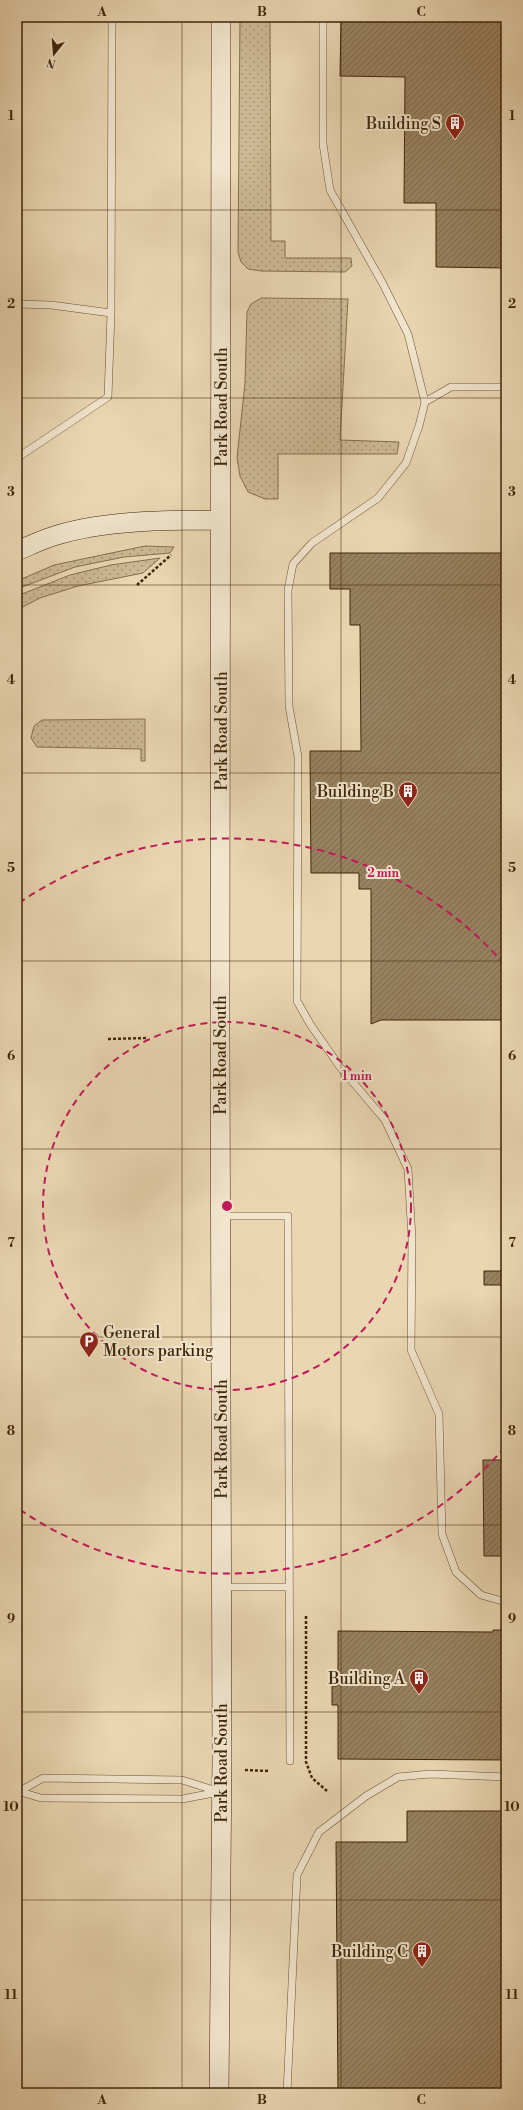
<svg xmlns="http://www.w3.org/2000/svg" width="523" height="2110" font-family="'Libre Bodoni',serif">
	<defs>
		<pattern id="grass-dots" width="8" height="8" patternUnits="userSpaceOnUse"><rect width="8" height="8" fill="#cdb995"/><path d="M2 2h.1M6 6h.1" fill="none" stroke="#a89678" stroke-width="1.8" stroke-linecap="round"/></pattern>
		<pattern id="building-hatch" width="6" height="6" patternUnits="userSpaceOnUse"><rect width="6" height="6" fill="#988261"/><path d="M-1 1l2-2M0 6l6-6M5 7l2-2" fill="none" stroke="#7d6a4e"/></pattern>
	</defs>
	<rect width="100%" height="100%" fill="#ead7b2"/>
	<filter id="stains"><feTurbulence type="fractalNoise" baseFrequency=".005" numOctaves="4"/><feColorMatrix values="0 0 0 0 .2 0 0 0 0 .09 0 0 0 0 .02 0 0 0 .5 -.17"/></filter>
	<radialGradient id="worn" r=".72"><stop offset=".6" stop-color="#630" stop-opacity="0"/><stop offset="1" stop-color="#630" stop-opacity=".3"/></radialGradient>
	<!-- grass -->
	<path fill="url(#grass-dots)" stroke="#866f4f" d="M240 17H270L271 241H285V258H351L352 266 345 272 261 271 248 269 241 262 238 252Z
		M261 298 348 299 340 440 399 442 397 454H278V499H265L248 492 240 476 237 458 245 383 247 312 251 304Z
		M145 546 174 547 170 553 124 557 75 567 17 589V581L54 565Z
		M160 558 143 573 78 586 40 598 17 610V596L70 575 111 565Z
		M145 719V761H141V749L37 747 31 738 34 726 42 720Z"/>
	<!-- building -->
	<path fill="url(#building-hatch)" stroke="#3f2509" d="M341 17H506V268L436 267V203H404L405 77 340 76Z
		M330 553H506V1020H381L371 1024V889H359V873H311L310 751H361L360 625H350V589H330Z
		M484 1271H506V1285H484Z
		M483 1460H506V1556H484Z
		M493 1630H506V1760L338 1759V1705H332V1686H338V1631L493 1632Z
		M407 1811H506V2093H338L336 1842H407Z"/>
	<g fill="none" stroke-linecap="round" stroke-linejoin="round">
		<!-- service casing -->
		<g stroke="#6a5233" stroke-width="8">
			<path id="service" d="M323 17V144L330 190 383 284 408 334 425 402
				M17 304 51 305 111 313
				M506 387H451L425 402 419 426 406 463 378 498 312 543 293 564 288 590 289 706 298 757 297 1001 310 1024 340 1067 385 1120 408 1169 412 1238 411 1350 439 1414 442 1534 456 1572 481 1595 506 1602
				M17 458 108 397 111 313 112 17
				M222 1216H288L290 1761
				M221 1587H289
				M17 1791 41 1798 182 1799 219 1792
				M20 1791 43 1778 182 1780 220 1792
				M287 2093 297 1875 319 1832 366 1796 398 1777 430 1774 506 1777"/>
		</g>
		<!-- secondary casing -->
		<g stroke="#3f2509" stroke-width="20">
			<path id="secondary" d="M17 551C29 546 41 540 54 536 104 520 169 520 221 520
				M219 2093 222 1759 220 1034 221 17"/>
		</g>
		<!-- path -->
		<path stroke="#3f2509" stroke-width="2.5" stroke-dasharray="3 2" stroke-linecap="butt" d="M137 585 171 555
			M108 1039 148 1038
			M306 1616V1762L312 1778 327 1791
			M245 1770 269 1771"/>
		<!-- service -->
		<use href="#service" stroke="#f1e5cd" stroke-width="7"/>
		<!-- secondary -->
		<use href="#secondary" stroke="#f1e5cd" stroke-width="19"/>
	</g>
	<!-- grid -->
	<path fill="none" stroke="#3f2509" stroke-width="1" stroke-opacity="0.55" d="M182 17V2093M341 17V2093M17 210H506M17 398H506M17 585H506M17 773H506M17 961H506M17 1149H506M17 1337H506M17 1525H506M17 1712H506M17 1900H506"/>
	<!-- distance rings -->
	<g fill="none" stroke="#c2185b" stroke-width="2" stroke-dasharray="7 5">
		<circle cx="227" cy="1206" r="184"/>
		<path d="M505 1447A368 368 0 0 1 19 1509M19 903A368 368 0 0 1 505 965"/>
	</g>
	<!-- icons -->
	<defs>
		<g id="building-pin" transform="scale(1)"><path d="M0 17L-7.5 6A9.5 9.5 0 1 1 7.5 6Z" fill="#8f2418" stroke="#f1e5cd"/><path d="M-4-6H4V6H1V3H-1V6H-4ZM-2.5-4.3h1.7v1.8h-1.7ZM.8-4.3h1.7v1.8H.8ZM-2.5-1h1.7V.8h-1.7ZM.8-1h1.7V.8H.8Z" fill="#fff"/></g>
		<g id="parking-pin" transform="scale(1)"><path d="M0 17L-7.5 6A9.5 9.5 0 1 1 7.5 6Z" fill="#8f2418" stroke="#f1e5cd"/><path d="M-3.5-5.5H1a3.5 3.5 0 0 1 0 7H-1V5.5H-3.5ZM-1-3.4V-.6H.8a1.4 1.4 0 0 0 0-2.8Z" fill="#fff"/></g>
	</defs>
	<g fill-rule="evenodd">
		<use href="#building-pin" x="455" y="123"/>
		<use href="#building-pin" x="408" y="791"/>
		<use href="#parking-pin" x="89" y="1341"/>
		<use href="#building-pin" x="419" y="1678"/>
		<use href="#building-pin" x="422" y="1951"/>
	</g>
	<g text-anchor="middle" stroke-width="4" stroke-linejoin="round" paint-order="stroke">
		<!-- poi labels -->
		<g font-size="16" fill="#3f2509" stroke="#f1e5cd" text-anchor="end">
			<text x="441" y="129">Building S</text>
			<text x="394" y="797">Building B</text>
			<text x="103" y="1338" text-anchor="start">General<tspan x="103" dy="18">Motors parking</tspan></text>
			<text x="405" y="1684">Building A</text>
			<text x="408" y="1957">Building C</text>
		</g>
		<!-- street labels -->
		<g font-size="16" fill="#3f2509" stroke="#f1e5cd">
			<text transform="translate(221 407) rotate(-90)" y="6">Park Road South</text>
			<text transform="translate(221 731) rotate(-90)" y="6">Park Road South</text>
			<text transform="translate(220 1055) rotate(-90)" y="6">Park Road South</text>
			<text transform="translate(221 1439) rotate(-90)" y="6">Park Road South</text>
			<text transform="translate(221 1763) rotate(-90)" y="6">Park Road South</text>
		</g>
	</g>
	<circle cx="227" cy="1206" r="6" fill="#c2185b" stroke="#f1e5cd" stroke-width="2"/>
	<g font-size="12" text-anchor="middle" font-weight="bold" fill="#c2185b" stroke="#f1e5cd" stroke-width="4" stroke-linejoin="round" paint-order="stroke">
		<text x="383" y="877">2 min</text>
		<text x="357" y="1080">1 min</text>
	</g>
	<!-- margin -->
	<rect width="523" height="2110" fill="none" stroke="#ead7b2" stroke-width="44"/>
	<!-- north arrow -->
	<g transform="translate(54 54) rotate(197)" stroke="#f1e5cd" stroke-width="3" paint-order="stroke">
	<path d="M0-3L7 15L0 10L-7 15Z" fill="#3f2509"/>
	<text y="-6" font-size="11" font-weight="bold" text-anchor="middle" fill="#3f2509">N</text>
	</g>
	<rect x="22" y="22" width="479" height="2066" fill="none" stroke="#3f2509" stroke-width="1.5"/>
	<g font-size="13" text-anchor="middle" font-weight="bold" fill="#3f2509">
		<text x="102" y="16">A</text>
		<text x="262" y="16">B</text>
		<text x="421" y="16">C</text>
		<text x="11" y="120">1</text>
		<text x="512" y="120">1</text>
		<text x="11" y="308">2</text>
		<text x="512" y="308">2</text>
		<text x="11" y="496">3</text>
		<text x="512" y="496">3</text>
		<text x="11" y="684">4</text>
		<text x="512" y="684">4</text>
		<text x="11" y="872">5</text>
		<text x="512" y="872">5</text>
		<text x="11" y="1060">6</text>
		<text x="512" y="1060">6</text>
		<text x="11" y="1247">7</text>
		<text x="512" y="1247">7</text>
		<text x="11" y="1435">8</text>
		<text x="512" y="1435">8</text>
		<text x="11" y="1623">9</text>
		<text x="512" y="1623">9</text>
		<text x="11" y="1811">10</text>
		<text x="512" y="1811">10</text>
		<text x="11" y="1999">11</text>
		<text x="512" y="1999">11</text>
		<text x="102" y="2104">A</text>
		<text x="262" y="2104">B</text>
		<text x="421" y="2104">C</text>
	</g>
	<rect width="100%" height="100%" filter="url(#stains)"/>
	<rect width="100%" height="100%" fill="url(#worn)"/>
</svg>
